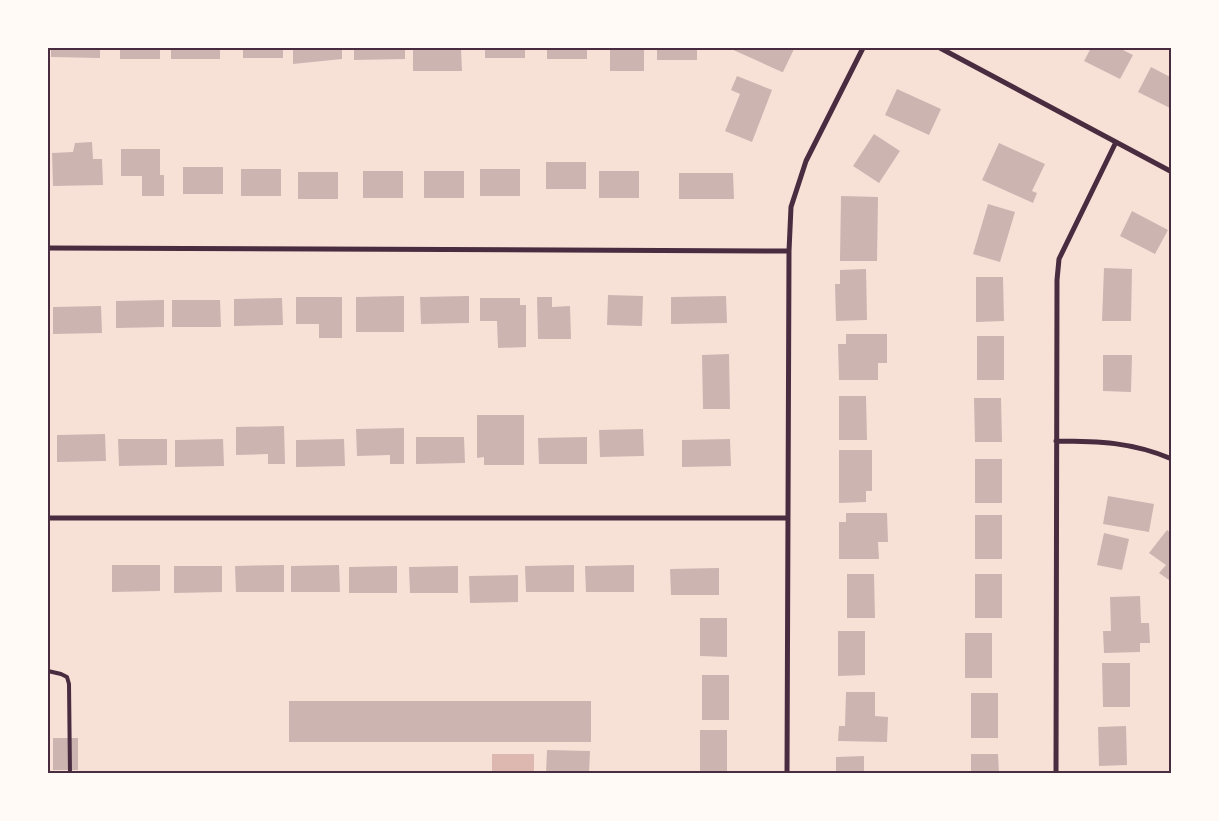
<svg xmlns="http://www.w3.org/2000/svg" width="1219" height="821" font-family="'Fira Sans Condensed',sans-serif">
	<rect width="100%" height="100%" fill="#f7e1d7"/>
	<!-- water -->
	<path fill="#dcb8b0" d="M492 754H534V773H492Z"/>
	<!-- building -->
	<path fill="#ccb4b1" d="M51 48H100V58L51 57Z
		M120 48H160V59H120Z
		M171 48H220V59H171Z
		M243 48H283V58H243Z
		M293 48H342V59L293 64Z
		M354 48H405V59L354 60Z
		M413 48H461L462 71H413Z
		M485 48H525V58H485Z
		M547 48H587V59H547Z
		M610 48H644V71H610Z
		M657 48H697V60H657Z
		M729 48H792L794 49 783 72H782Z
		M1091 48H1119L1133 55 1120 79 1084 61Z
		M1151 67 1172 78V109L1138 92Z
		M737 76 772 90 752 142 725 131 740 94 731 90Z
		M897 89 941 109 929 135 885 115Z
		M874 134 900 151 879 183 853 166Z
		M92 142 93 159H102L103 185 53 186 52 153 73 152 75 143Z
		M999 143 1045 164 1032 191 1037 193 1033 203 982 180Z
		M121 149H160V175H164V196H142V176H121Z
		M546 162H586V189H546Z
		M183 167H223V194H183Z
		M241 169H281V196H241Z
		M480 169H520V196H480Z
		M363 171H403V198H363Z
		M424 171H464V198H424Z
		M599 171H639V198H599Z
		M298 172H338V199H298Z
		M679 173H733L734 199H679Z
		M841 196 878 197 877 261H840Z
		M988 204 1015 212 1000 262 973 254Z
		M1132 211 1168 230 1155 254 1120 236Z
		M1104 268 1132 269 1131 321H1102Z
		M866 269 867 320 836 321 835 284H840V270Z
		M976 277H1003L1004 321 976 322Z
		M608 295 643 296 642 326 607 325Z
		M404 296V332H356V297Z
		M469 296V323L421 324 420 297Z
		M726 296 727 323 671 324V297Z
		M296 297H342V338H319V324H296Z
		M537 297H552V307L570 306 571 339H538Z
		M282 298 283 325 234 326V299Z
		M480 298H520V305H526V347L498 348 497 321H480Z
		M164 300V327L116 328V301Z
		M172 300H220L221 327H172Z
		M101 306 102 333 53 334V307Z
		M846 334H887V363H878V380H839L838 344H846Z
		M977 336H1004V380H977Z
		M729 354 730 409H703L702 355Z
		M1103 355H1132L1131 392 1103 391Z
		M839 396H866L867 440H839Z
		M974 398H1001L1002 442H975Z
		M477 415H524V465H484V457L477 458Z
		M284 426 285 464H268V454L236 455V427Z
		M404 428V464H390V455L357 456 356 429Z
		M643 429 644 456 600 457 599 430Z
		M105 434 106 461 57 462V435Z
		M416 437H464L465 463 416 464Z
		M587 437V464H539L538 438Z
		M118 439H167V465L119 466Z
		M223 439 224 466 175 467V440Z
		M344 439 345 466 296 467V440Z
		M730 439 731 466 682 467V440Z
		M839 450H872V491H866V502L839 503Z
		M975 459H1002V503H975Z
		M1108 496 1154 504 1149 532 1103 524Z
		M846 513H887L888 542H878L879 559H839V522H846Z
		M975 515H1002V559H975Z
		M1167 530 1172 534V582L1159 573 1166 565 1149 553Z
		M1104 533 1129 539 1122 570 1097 565Z
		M112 565H160V591L112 592Z
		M284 565V592H236L235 566Z
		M339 565 340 592H291V566Z
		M574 565V592H526L525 566Z
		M634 565V592H586L585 566Z
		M174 566H222V592L174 593Z
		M397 566V593H349V567Z
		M458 566V593H410L409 567Z
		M719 568V595H671L670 569Z
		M847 574H874L875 618H847Z
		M975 574H1002V618H975Z
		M518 575V602L470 603 469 576Z
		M1140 596 1141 623H1149L1150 643H1140V652L1104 653 1103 631H1111L1110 597Z
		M700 618H727V657L700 656Z
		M838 631H865V675L838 676Z
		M965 633H992V678H965Z
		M1102 663H1130V707H1103Z
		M702 675H729V720H702Z
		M846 692H875V716L888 717 887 742 838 741 839 726H845Z
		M971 693H998V738H971Z
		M289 701H591V742H289Z
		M1126 726 1127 765 1099 766 1098 727Z
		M700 730H727V774H700Z
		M53 738H78V770H53Z
		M547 750 590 751 589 774H546Z
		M971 754H998L999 774H971Z
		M864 756V774H836V757Z"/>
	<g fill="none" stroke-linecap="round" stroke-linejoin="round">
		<!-- service -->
		<path stroke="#4a2c40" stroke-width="4" d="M48 671 61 674 67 677 69 684 70 774"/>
		<!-- minor -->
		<path stroke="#4a2c40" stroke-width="5" d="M940 48 1172 172
			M48 248 789 251
			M1056 441C1098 441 1132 442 1172 459
			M48 518H788
			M787 774 789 251 791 207 806 161 863 48
			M1056 774 1057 280 1059 259 1116 142"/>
	</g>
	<!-- border -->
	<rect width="1219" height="821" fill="none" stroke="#fffaf5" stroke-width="98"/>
	<rect x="49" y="49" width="1121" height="723" fill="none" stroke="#4a2c40" stroke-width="2"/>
</svg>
